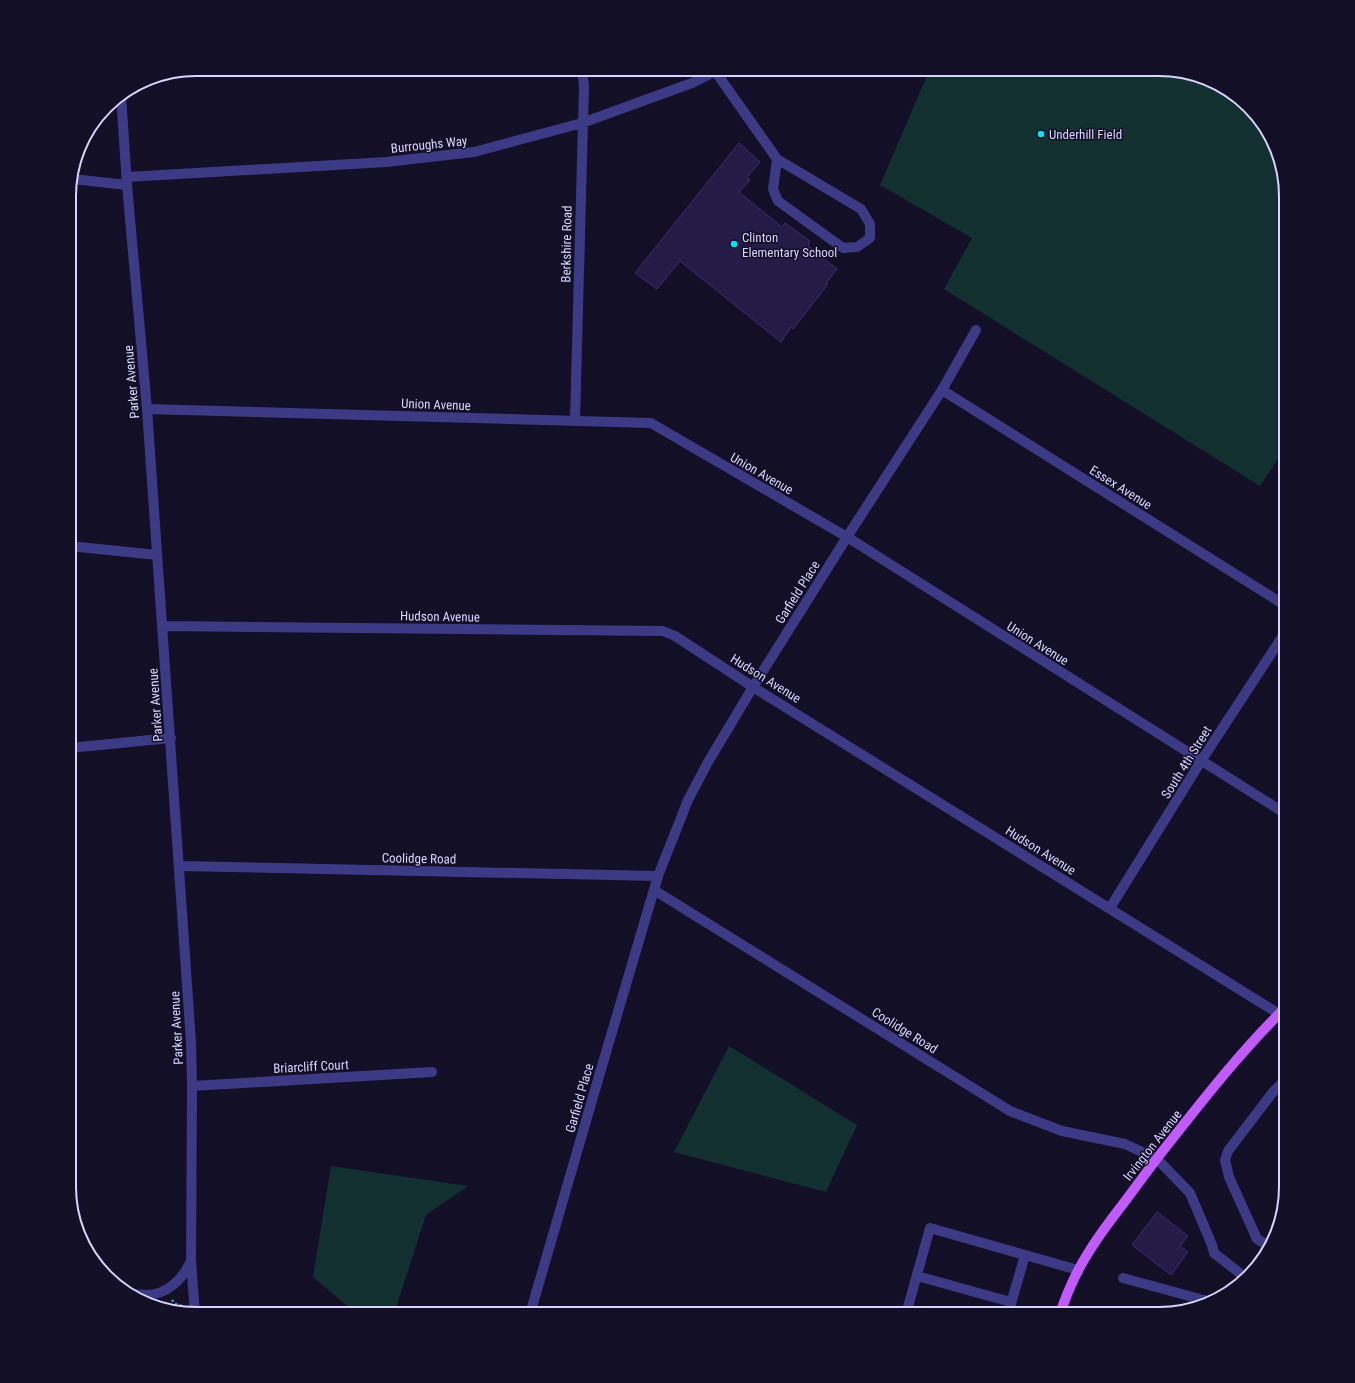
<svg xmlns="http://www.w3.org/2000/svg" width="1355" height="1383" font-family="'Roboto Condensed',sans-serif">
	<rect width="100%" height="100%" fill="#130f26"/>
	<!-- green -->
	<path fill="#12302f" d="M930 69H1167L1215 82 1255 113 1276 148 1286 196V447L1260 486 944 289 972 238 880 185Z
		M729 1046 857 1125 826 1192 674 1152Z
		M331 1166 468 1186 426 1215 394 1314H357L313 1277Z"/>
	<!-- building -->
	<path fill="#241b47" stroke="#3b2d73" d="M739 143 760 162 747 177 750 180 739 192 782 227 785 223 810 241 808 246 837 269 826 283 828 284 793 329 791 327 781 342 680 261 657 289 635 273Z
		M1157 1212 1188 1236 1180 1246 1188 1252 1171 1275 1132 1245Z"/>
	<g fill="none" stroke-linecap="round" stroke-linejoin="round">
		<!-- path -->
		<path stroke="#2fb8b0" stroke-width="2.5" stroke-dasharray="2 3" stroke-linecap="butt" d="M172 1300 175 1304 182 1306"/>
		<!-- minor -->
		<path stroke="#3d3a85" stroke-width="10" d="M715 71 777 159 861 209 870 224V238L857 247 843 248 778 201 773 189 777 159
			M121 95 127 185 147 409 191 1042 192 1086 191 1261 195 1314
			M127 177 386 162 474 152 582 123 692 83 720 69
			M72 179 127 185
			M942 390 1286 606
			M147 409 651 423 847 537 1286 814
			M575 420 584 86 582 69
			M69 546 157 555
			M162 626 663 631 675 636 753 687 1279 1014
			M69 748 171 738
			M179 866 658 876
			M654 890 1010 1111 1062 1131 1125 1144 1157 1159 1190 1193 1212 1245 1214 1253 1246 1278
			M1110 908 1201 761 1286 631
			M192 1086 432 1072
			M1270 1247 1257 1239 1229 1177 1225 1160 1228 1151 1273 1092 1286 1079
			M917 1276 1011 1302
			M1123 1278 1211 1302
			M131 1294C136 1294 141 1295 146 1295 166 1295 182 1280 190 1263
			M530 1314 597 1083 658 876 688 800 708 762 753 687 847 537 942 390 976 330
			M906 1314 930 1228 1078 1270
			M1008 1314 1025 1255"/>
		<!-- major -->
		<path stroke="#c25bff" stroke-width="10" d="M1060 1314C1074 1270 1095 1240 1123 1204 1138 1184 1153 1163 1169 1143 1206 1096 1243 1049 1286 1007"/>
	</g>
	<!-- markers -->
	<g fill="#00e5ff" stroke="#130f26" stroke-width="1.5">
		<circle cx="1041" cy="134" r="4"/>
		<circle cx="734" cy="244" r="4"/>
	</g>
	<g text-anchor="middle" stroke-width="3" stroke-linejoin="round" paint-order="stroke">
		<!-- poi labels -->
		<g font-size="13" fill="#d9d4ff" stroke="#130f26" text-anchor="start">
			<text x="1049" y="139">Underhill Field</text>
			<text x="742" y="242">Clinton<tspan x="742" dy="15">Elementary School</tspan></text>
		</g>
		<!-- street labels -->
		<g font-size="13" fill="#d9d4ff" stroke="#130f26">
			<text transform="translate(429 144) rotate(-6)" y="5">Burroughs Way</text>
			<text transform="translate(566 244) rotate(-89)" y="5">Berkshire Road</text>
			<text transform="translate(131 382) rotate(-95)" y="5">Parker Avenue</text>
			<text transform="translate(436 404) rotate(2)" y="5">Union Avenue</text>
			<text transform="translate(762 473) rotate(30)" y="5">Union Avenue</text>
			<text transform="translate(1121 487) rotate(32)" y="5">Essex Avenue</text>
			<text transform="translate(797 592) rotate(-58)" y="5">Garfield Place</text>
			<text transform="translate(440 616) rotate(1)" y="5">Hudson Avenue</text>
			<text transform="translate(1038 643) rotate(32)" y="5">Union Avenue</text>
			<text transform="translate(766 678) rotate(32)" y="5">Hudson Avenue</text>
			<text transform="translate(155 705) rotate(-94)" y="5">Parker Avenue</text>
			<text transform="translate(1186 762) rotate(-58)" y="5">South 4th Street</text>
			<text transform="translate(1041 850) rotate(32)" y="5">Hudson Avenue</text>
			<text transform="translate(419 858) rotate(1)" y="5">Coolidge Road</text>
			<text transform="translate(176 1028) rotate(-93)" y="5">Parker Avenue</text>
			<text transform="translate(905 1030) rotate(32)" y="5">Coolidge Road</text>
			<text transform="translate(311 1066) rotate(-3)" y="5">Briarcliff Court</text>
			<text transform="translate(579 1098) rotate(-74)" y="5">Garfield Place</text>
			<text transform="translate(1152 1145) rotate(-52)" y="5">Irvington Avenue</text>
		</g>
	</g>
	<!-- crop -->
	<path d="M0 0H1355V1383H0ZM196 76H1159A120 120 0 0 1 1279 196V1187A120 120 0 0 1 1159 1307H196A120 120 0 0 1 76 1187V196A120 120 0 0 1 196 76Z" fill="#130f26" fill-rule="evenodd"/>
	<path fill="none" stroke="#d9d4ff" stroke-width="2" d="M196 76H1159A120 120 0 0 1 1279 196V1187A120 120 0 0 1 1159 1307H196A120 120 0 0 1 76 1187V196A120 120 0 0 1 196 76Z"/>
</svg>
